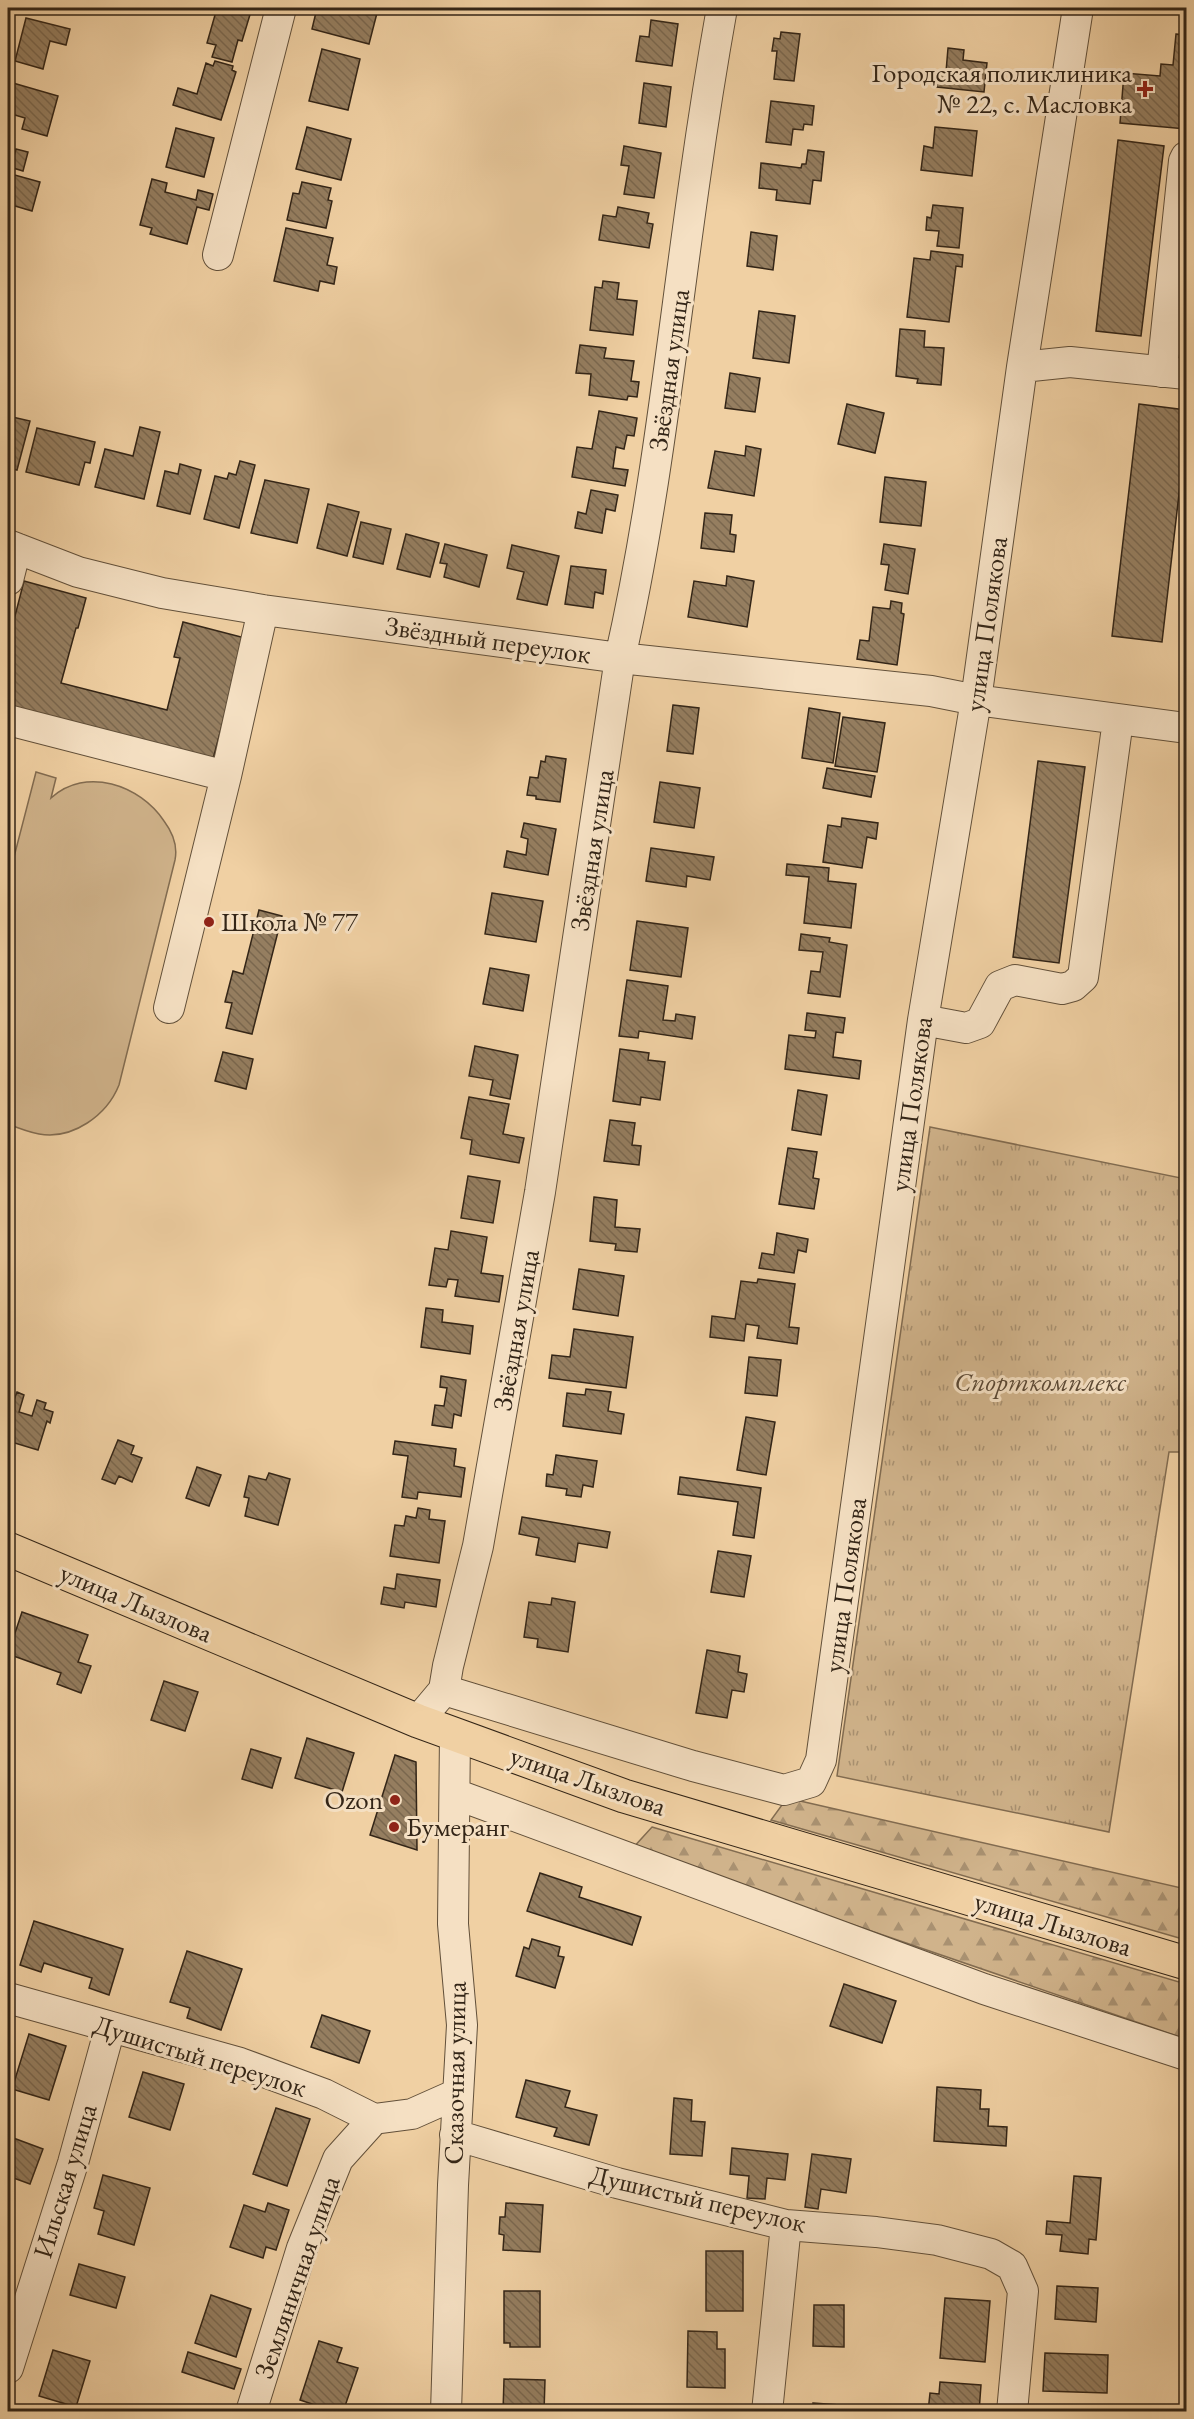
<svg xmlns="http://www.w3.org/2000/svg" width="1194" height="2419" font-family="'EB Garamond',serif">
	<defs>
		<pattern id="forest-firs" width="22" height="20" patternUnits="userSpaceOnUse" patternTransform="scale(1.5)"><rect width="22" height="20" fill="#d0b38b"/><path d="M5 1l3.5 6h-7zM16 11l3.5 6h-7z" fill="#a99171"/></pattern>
		<pattern id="park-tufts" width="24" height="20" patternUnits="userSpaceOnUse" patternTransform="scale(1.5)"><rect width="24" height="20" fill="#d0b38b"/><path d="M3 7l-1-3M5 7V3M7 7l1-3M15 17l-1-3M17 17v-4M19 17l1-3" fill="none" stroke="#a99171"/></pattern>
		<pattern id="building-back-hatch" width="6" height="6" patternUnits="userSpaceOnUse" patternTransform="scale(1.5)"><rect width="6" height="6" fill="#957e60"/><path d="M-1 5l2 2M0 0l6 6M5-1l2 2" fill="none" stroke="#7a674e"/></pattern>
	</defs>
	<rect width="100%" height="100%" fill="#f0d0a3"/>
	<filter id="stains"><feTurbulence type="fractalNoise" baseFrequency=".00333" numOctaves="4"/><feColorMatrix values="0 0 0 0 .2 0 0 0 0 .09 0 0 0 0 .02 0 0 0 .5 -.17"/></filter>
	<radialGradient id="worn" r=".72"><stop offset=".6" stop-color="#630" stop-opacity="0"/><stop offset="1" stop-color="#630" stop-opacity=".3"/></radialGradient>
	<!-- grass -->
	<path fill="#d0b38b" stroke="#826c51" stroke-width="1.5" d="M36 772 56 778 51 798C86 766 140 785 164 821 173 833 178 845 175 860L119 1085C107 1115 73 1140 39 1134 28 1132 18 1128 8 1124V880Z"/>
	<!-- forest -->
	<path fill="url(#forest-firs)" stroke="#826c51" stroke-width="1.5" d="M787 1798 1186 1889V1940L771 1820Z
		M652 1827 1186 1984V2039L632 1849Z"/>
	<!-- park -->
	<path fill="url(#park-tufts)" stroke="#826c51" stroke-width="1.5" d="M930 1127 1186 1179V1452H1169L1109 1832 837 1776Z"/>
	<!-- building -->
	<path fill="url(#building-back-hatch)" stroke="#332517" stroke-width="1.5" d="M217 8H252L242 41 238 40 232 62 212 57 216 45 207 43Z
		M317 8H363V10L377 13 369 44 312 29Z
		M26 18 70 29 66 45 50 41 43 69 15 61Z
		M651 20 678 24 672 66 636 61 640 36 649 37Z
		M781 32 800 34 794 81 774 79 777 51H772L774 38 780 39Z
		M1176 34 1186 35V129L1120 123 1124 73 1160 76 1161 64 1173 65Z
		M948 48 964 50 963 60 987 63 984 92 937 87 939 71 946 72Z
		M322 49 360 59 348 110 309 101Z
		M215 61 233 66 232 70 236 72 221 120 173 105 178 88 197 94 206 63 213 66Z
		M13 83 58 96 47 136 22 129 25 118 8 113V103Z
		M644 83 671 87 666 127 639 123Z
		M771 101 814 106 812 125 804 124 803 130 793 129 791 145 766 142Z
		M307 127 351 139 341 180 296 169Z
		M935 127 977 131 972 176 921 170 924 146 933 148Z
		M176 128 214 138 204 177 166 167Z
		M1118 140 1164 146 1141 336 1096 331Z
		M624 146 661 153 654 198 624 194 629 166 621 165Z
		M16 149 28 152 23 171 13 168 11 174 40 182 32 211 8 204V154L14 156Z
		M808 150 824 152 821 181 813 180 810 204 776 200 777 190 759 188 761 163 801 168 802 164H806Z
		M152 179 167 183 165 192 196 200 198 190 213 194 209 210 197 207 187 244 150 234 152 228 140 225Z
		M302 182 331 188 328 200 332 201 326 228 287 220 293 193 299 194Z
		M933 205 963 208 959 248 937 246 939 231 926 230 927 217 931 218Z
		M618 207 649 213 647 223 653 224 649 248 599 240 603 215 616 217Z
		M286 228 333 238 327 265 337 267 334 284 320 281 318 291 274 281Z
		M751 232 777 236 773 270 747 266Z
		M931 251 963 255 962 267 956 266 949 322 907 317 914 258 930 260Z
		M603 281 619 283 617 299 637 301 633 335 590 330 595 287 602 288Z
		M759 311 795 316 789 363 753 358Z
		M900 329 925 331 924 347 944 348 941 385 917 383 918 379 896 376Z
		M580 345 606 348 604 358 634 361 631 381 639 382 637 397 628 396 627 400 589 395 591 374 576 373Z
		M730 373 760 378 755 412 725 408Z
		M847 404 884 413 875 453 838 444Z
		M1139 404 1186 410V433L1162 642 1112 636Z
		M599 411 637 418 634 436 627 435 624 449 616 447 613 468 628 470 625 486 572 477 577 447 592 449Z
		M8 416 30 421 17 470 8 468Z
		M140 427 160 432 144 499 95 487 105 449 133 456Z
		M37 428 95 442 90 463 85 462 79 485 26 472Z
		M746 446 761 449 754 496 708 488 715 451 745 456Z
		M240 461 255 465 239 528 204 519 215 476 227 479 229 473 236 475Z
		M180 464 201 470 190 514 157 506 165 471 178 474Z
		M885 477 926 482 921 526 880 522Z
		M265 480 309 489 297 543 251 533Z
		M591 490 618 495 615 511 606 509 602 533 575 528 578 512 586 514Z
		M328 504 359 512 347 556 317 548Z
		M705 513 732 515 730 534 736 535 734 552 701 548Z
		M361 522 391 529 383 564 353 557Z
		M406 534 439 543 430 577 397 569Z
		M445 544 487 555 479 587 444 577 447 564 440 563Z
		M884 544 915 549 908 594 885 590 889 565 881 564Z
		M512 545 559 556 547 605 517 599 524 572 507 568Z
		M571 566 606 570 603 594 595 592 593 608 565 604Z
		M727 576 754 581 747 627 688 617 694 581 726 586Z
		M24 581 86 598 78 628H76L61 683 167 710 180 658 174 657 183 622 245 638 212 763 8 710V643Z
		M891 601 902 603 901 613 904 614 897 665 857 659 860 640 869 641 873 607 890 609Z
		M673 705 699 708 693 754 667 751Z
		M809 708 840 713 833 763 802 758Z
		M843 717 885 723 877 772 835 766Z
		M546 756 566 759 560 802 536 799V796L527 795 530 777 538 778 541 761 545 762Z
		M1038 761 1085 767 1059 963 1013 957Z
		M827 768 875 776 871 797 823 788Z
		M660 782 700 788 694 828 654 822Z
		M842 818 878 823 876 839 867 837 862 868 823 862 828 825 841 827Z
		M524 823 556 829 548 875 504 867 507 851 526 855 528 839 521 837Z
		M651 848 714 857 710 880 687 876 686 887 646 881Z
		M787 864 829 868 828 881 856 884 851 928 804 923 809 877 786 875Z
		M492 893 543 901 536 942 485 934Z
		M259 910 282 916 252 1034 226 1028 232 1003 225 1002 233 971 243 974Z
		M637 921 688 928 681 977 630 970Z
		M801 934 830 938 829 942 847 945 840 997 808 993 811 971 820 972 823 952 799 950Z
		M490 968 529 975 523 1011 483 1004Z
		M627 980 668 986 663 1020 675 1021 676 1014 695 1017 692 1039 639 1031 638 1038 619 1036Z
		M807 1013 845 1018 843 1033 836 1032 833 1057 861 1061 859 1079 785 1069 789 1035 815 1038 816 1031 805 1030Z
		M475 1046 518 1055 510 1099 490 1095 493 1080 469 1076Z
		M620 1049 649 1053 648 1060 665 1062 660 1100 641 1097 640 1105 613 1101Z
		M223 1052 253 1059 246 1089 215 1081Z
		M798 1090 827 1095 821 1135 792 1130Z
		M469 1097 509 1104 503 1134 524 1138 519 1163 470 1154 472 1140 461 1138Z
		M610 1120 635 1123 632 1145 641 1146 639 1165 604 1161Z
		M788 1148 817 1152 813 1178 819 1179 814 1209 779 1204Z
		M468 1176 500 1181 493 1223 461 1218Z
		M594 1197 617 1200 615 1227 640 1229 637 1252 615 1250 616 1244 590 1241Z
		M451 1231 487 1237 481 1273 503 1276 499 1302 455 1296 458 1280 448 1279 446 1287 429 1285 435 1248 448 1250Z
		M777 1233 808 1239 806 1252 798 1250 794 1273 759 1268 762 1253 774 1255Z
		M579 1269 624 1276 618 1316 573 1309Z
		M758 1279 795 1284 789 1327 799 1328 797 1344 757 1338 759 1326 746 1324 744 1341 710 1337 712 1316 735 1319 741 1281 757 1283Z
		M426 1308 443 1310 442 1322 473 1326 470 1354 421 1347Z
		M574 1329 633 1337 626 1388 549 1378 552 1355 570 1357Z
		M749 1357 781 1360 777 1396 745 1393Z
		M441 1376 466 1380 461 1416 454 1414 452 1428 432 1425 435 1405 444 1406 447 1388 440 1387Z
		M586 1389 611 1392 608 1411 624 1414 621 1434 563 1426 567 1393 585 1395Z
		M17 1392 24 1395 19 1412 32 1416 37 1400 46 1403 44 1409 53 1412 50 1423 47 1421 38 1450 8 1441V1399L14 1400Z
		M746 1417 775 1422 766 1475 737 1470Z
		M118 1440 134 1446 131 1454 142 1458 132 1482 119 1476 115 1484 102 1479Z
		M395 1441 456 1449 454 1466 465 1468 461 1497 418 1492 417 1499 402 1497 408 1456 393 1454Z
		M556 1455 597 1461 593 1487 583 1485 581 1497 566 1495 567 1489 546 1486 547 1474 553 1475Z
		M197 1467 221 1475 209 1506 186 1498Z
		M269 1473 290 1479 278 1525 245 1516 249 1498 244 1497 249 1476 266 1480Z
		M680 1477 761 1488 754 1538 733 1535 738 1502 678 1494Z
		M418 1508 430 1510 429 1519 445 1521 439 1563 390 1556 395 1525 404 1526 406 1516 416 1518Z
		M522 1517 610 1532 607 1548 578 1543 575 1562 536 1555 539 1538 519 1534Z
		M718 1551 751 1556 744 1597 711 1592Z
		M397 1574 440 1580 436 1607 405 1602 404 1608 381 1604 384 1587 395 1589Z
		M552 1598 575 1602 568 1652 537 1647 538 1639 524 1637 529 1602 551 1605Z
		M22 1612 88 1635 78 1662 91 1666 81 1693 57 1684 61 1673 8 1654Z
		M707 1650 740 1656 738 1672 747 1674 744 1692 732 1690 727 1718 696 1713Z
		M164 1681 198 1692 185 1731 151 1720Z
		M307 1738 354 1753 342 1792 295 1778Z
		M251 1749 281 1758 272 1788 242 1779Z
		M395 1755 416 1762 417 1850 370 1835Z
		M540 1873 582 1887 579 1897 641 1917 632 1945 527 1911Z
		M34 1921 123 1949 109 1995 89 1988 92 1978 44 1963 41 1972 20 1965Z
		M532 1939 560 1947 558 1956 564 1957 555 1988 516 1976 524 1947 529 1949Z
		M187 1951 242 1969 221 2030 187 2018 190 2008 170 2002Z
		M844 1984 896 2001 882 2043 830 2026Z
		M322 2015 370 2031 359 2063 311 2047Z
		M29 2034 66 2046 49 2100 12 2089Z
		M143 2072 184 2084 170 2130 129 2117Z
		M526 2080 570 2091 565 2107 597 2115 589 2145 554 2136 557 2128 516 2117Z
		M937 2087 981 2090 980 2109H989L988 2126 1007 2127 1006 2146 934 2141Z
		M674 2098 692 2100 691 2121 705 2122 702 2156 670 2154Z
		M276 2108 310 2119 287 2186 253 2174Z
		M8 2136 43 2149 30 2184 8 2176Z
		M732 2148 788 2154 785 2180 767 2178 765 2199 747 2198 749 2176 730 2174Z
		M812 2154 851 2159 846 2193 821 2189 818 2209 805 2207Z
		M103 2175 150 2188 134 2245 98 2234 104 2211 94 2208Z
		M1074 2176 1101 2178 1096 2240 1089 2239 1088 2254 1060 2251 1062 2235 1046 2234 1047 2221 1070 2223Z
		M268 2203 289 2210 276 2250 266 2247 263 2258 230 2247 244 2205 265 2212Z
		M506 2203 543 2205 540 2252 503 2250 504 2235 499 2234 500 2217H505Z
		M706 2251H743V2311H706Z
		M79 2264 125 2277 116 2308 70 2295Z
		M1057 2286 1098 2288 1096 2322 1055 2319Z
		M504 2291H540V2347H510V2343H504Z
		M211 2295 251 2309 236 2357 195 2343Z
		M945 2298 990 2301 985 2362 940 2358Z
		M814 2305H844V2347L813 2346Z
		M688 2331 717 2332V2349H725V2388L687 2387Z
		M319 2341 342 2348 337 2362 358 2368 343 2412H336L300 2400Z
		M53 2350 90 2361 76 2407 39 2396Z
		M188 2352 241 2369 234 2389 182 2372Z
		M1045 2353 1108 2355 1107 2393 1043 2391Z
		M504 2379 545 2380 544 2412H503Z
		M940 2382 981 2385 979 2412H928L930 2393 939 2394Z
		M813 2403 853 2406 852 2412H813Z"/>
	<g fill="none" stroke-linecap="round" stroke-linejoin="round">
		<!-- minor casing -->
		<g stroke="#62503a" stroke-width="32">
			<path id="minor" d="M218 255 281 8
				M1022 367 1070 362 1186 374
				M1162 372 1184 161 1186 157
				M8 545 78 572 162 593 263 610 620 658 931 691 976 700 1186 728
				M8 580 16 548
				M8 720 226 776 263 610
				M169 1008 226 776
				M923 1020 966 1028 980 1023 1000 986 1015 980 1062 989 1073 986 1083 977 1118 720
				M444 1690 448 1666 478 1546 540 1192 620 658C656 499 672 338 695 178 703 121 712 64 722 8
				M418 1721 444 1690 693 1766 784 1790 811 1782 821 1760 923 1020 976 700 1022 367 1078 8
				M455 1794 984 1989 1186 2055
				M8 1998 240 2063 324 2094 374 2119 412 2114 457 2094
				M455 2135 617 2183 786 2225 876 2232 937 2240 991 2254 1012 2266 1023 2291 1012 2412
				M8 2368 73 2163 110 2028
				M251 2412 302 2248 338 2159 374 2119
				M446 2412 453 2185 462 2025 453 1924 455 1735
				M767 2412 786 2225"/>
		</g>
		<!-- major casing -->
		<g stroke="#332517" stroke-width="35">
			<path id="major" d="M8 1549 418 1721 624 1796 1186 1963"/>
		</g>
		<!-- minor -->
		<use href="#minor" stroke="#f5e0c3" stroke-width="30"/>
		<!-- major -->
		<use href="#major" stroke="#f0d0a3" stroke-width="33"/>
	</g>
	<!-- markers -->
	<g fill="#8f2418" stroke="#f5e0c3" stroke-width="2">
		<path d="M1142 80h6v6h6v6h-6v6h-6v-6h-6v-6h6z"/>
		<circle cx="209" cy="922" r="6"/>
		<circle cx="395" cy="1800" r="6"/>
		<circle cx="394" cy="1827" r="6"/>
	</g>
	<g text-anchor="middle" stroke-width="6" stroke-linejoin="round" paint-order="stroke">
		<!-- poi labels -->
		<g font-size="27" fill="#332517" stroke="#f5e0c3" text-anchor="end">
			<text x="1132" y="82">Городская поликлиника<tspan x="1132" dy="31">№ 22, с. Масловка</tspan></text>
			<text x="221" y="931" text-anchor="start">Школа № 77</text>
			<text x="383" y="1809">Ozon</text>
			<text x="406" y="1836" text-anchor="start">Бумеранг</text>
		</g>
		<!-- street labels -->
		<g font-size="27" fill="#332517" stroke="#f5e0c3">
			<text transform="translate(669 370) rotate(-82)" y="9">Звёздная улица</text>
			<text transform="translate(986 624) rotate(-82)" y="9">улица Полякова</text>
			<text transform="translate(488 640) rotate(8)" y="9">Звёздный переулок</text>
			<text transform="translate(592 850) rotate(-81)" y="9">Звёздная улица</text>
			<text transform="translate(911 1104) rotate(-82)" y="9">улица Полякова</text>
			<text transform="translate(516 1330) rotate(-80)" y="9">Звёздная улица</text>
			<text transform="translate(845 1585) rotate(-82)" y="9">улица Полякова</text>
			<text transform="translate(136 1603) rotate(23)" y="9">улица Лызлова</text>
			<text transform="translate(588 1781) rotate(19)" y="9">улица Лызлова</text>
			<text transform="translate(1053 1924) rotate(17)" y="9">улица Лызлова</text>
			<text transform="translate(200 2056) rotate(17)" y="9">Душистый переулок</text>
			<text transform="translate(455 2073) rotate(-89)" y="9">Сказочная улица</text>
			<text transform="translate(65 2181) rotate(-73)" y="9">Ильская улица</text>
			<text transform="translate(698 2199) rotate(13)" y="9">Душистый переулок</text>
			<text transform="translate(297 2277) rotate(-71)" y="9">Земляничная улица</text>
		</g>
		<!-- park labels -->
		<g font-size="27" font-style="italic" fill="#5a4834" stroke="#f5e0c3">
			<text x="1040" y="1391">Спорткомплекс</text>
		</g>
	</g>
	<!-- margin -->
	<rect width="1194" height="2419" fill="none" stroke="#f0d0a3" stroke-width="30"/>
	<rect x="9" y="9" width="1176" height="2401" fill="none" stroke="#332517" stroke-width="3"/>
	<rect x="15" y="15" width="1164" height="2389" fill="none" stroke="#332517" stroke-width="1.5"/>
	<rect width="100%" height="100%" filter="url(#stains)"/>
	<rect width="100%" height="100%" fill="url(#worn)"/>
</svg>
